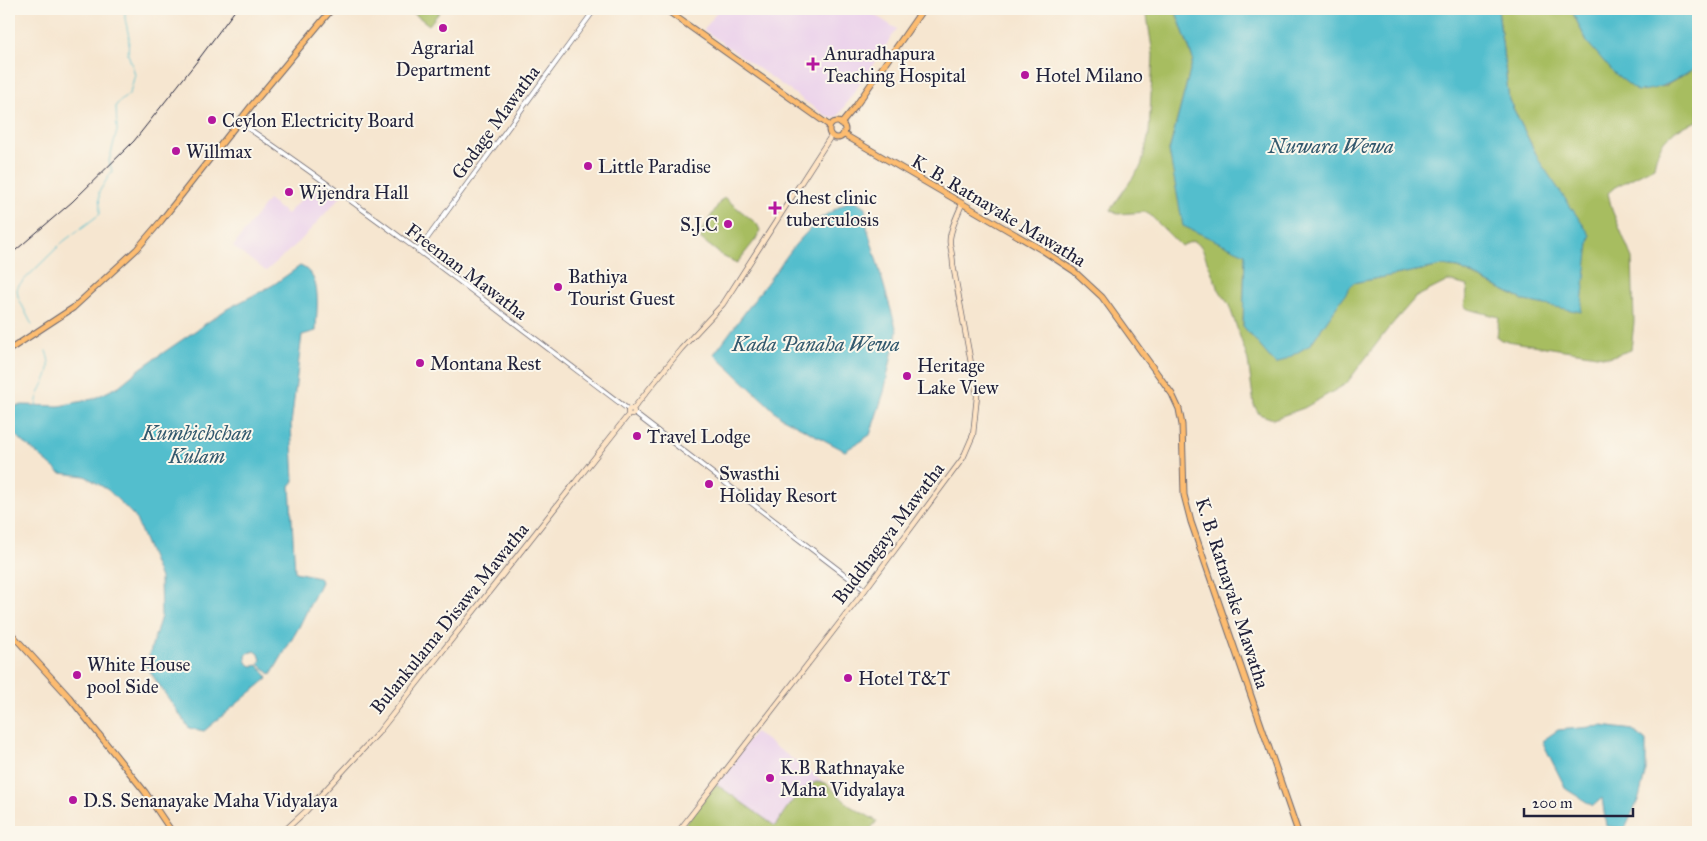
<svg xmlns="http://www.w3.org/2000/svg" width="1707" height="841" font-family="'IM FELL Great Primer',serif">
	<rect width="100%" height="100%" fill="#fbf7ec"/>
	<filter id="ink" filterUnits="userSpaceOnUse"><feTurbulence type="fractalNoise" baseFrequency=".02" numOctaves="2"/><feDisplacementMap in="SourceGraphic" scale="10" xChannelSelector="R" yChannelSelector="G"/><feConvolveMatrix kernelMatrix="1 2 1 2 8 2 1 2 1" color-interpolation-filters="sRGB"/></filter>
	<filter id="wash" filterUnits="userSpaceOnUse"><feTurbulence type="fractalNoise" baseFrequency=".0096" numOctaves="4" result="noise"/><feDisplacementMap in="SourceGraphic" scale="20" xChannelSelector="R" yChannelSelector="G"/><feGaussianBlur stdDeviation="1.12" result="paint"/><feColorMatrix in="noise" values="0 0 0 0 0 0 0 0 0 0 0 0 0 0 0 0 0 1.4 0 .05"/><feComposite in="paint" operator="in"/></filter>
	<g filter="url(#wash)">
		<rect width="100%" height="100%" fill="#f6e6d0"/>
		<!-- built -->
		<path fill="#ebd1eb" d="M719 9H865L897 29 838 116 833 118 828 117 812 106 704 30Z
			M321 179 342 195 300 241 266 271 233 247 268 200 287 214Z
			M755 732 826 783 816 782 791 802 775 826 716 784Z"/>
		<!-- green -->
		<path fill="#a7bd61" stroke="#64704e" d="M408 9H442L429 25Z
			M1146 9H1175L1193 59 1169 151 1245 254 1243 326 1310 345 1352 283 1442 266 1459 268 1525 301 1540 162 1509 100 1498 9H1571L1587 42 1664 87 1698 66V121C1671 130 1659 139 1654 167L1615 187 1608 193 1612 210 1632 258 1634 322 1631 350 1609 357 1501 340 1497 337 1499 317 1468 309 1464 306 1468 286 1448 281 1416 297 1387 330 1346 384 1304 408 1273 419 1259 414 1254 405 1248 360 1229 305 1218 288 1201 246 1193 241 1181 246 1147 212 1117 214 1110 210 1141 166 1149 134 1153 55Z
			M725 198 757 224 760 230 756 239 737 263 724 257 701 239 700 234 721 200Z
			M816 782 826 783 850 806 877 821 868 832H679L716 784 775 826C787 808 796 791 816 782Z"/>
		<!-- water -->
		<path fill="#52becd" stroke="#3a7084" d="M1175 9H1498L1509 100 1540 162 1590 235 1581 312 1525 301 1459 268 1442 266 1353 283 1310 345 1276 365 1243 326 1245 254 1183 226 1169 151 1193 59Z
			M1571 9H1698V66C1676 79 1664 90 1637 91L1613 72 1587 42Z
			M856 201 865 207 867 227 897 331 884 392 870 435 845 451 781 417 714 354 795 245 819 219 847 202Z
			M300 266C324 275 316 311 316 331L302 335 291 424 294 481 290 486 295 572 319 577 321 582 299 627 271 675 259 664 261 660 259 654 255 651 248 653 246 656C246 664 250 668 258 665L268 678 204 731 189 728 146 666 161 616 160 578 135 517 108 490 85 476 60 473 16 436 9 407 23 405 59 406 93 399 119 386 141 368 227 309 273 285Z
			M1602 726 1633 730 1646 741V770L1639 798 1625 829 1606 826 1602 798 1593 806 1566 789 1542 741 1558 730Z"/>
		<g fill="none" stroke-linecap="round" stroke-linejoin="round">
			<!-- stream -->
			<path stroke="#52becd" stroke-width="1" d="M586 9 589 12
				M32 325 18 297 17 289 19 285 64 241 100 214 99 192 112 171 109 161 117 131 116 105 130 93 135 74 128 54 129 37 125 18V9
				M36 406C39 381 56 378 46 351"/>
		</g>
	</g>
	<g filter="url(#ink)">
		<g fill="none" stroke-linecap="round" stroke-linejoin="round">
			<!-- tertiary casing -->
			<g stroke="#6c676f" stroke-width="5.5">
				<path id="tertiary" d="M239 122C372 213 500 312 629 410
					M418 251 595 9
					M634 413 865 590"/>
			</g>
			<!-- secondary casing -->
			<g stroke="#6c676f" stroke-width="6">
				<path id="secondary" d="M628 412a3 3 0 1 1 6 0a3 3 0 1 1-6 0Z
					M633 409 681 349 723 304 831 136
					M283 832 306 811 378 733 629 414
					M678 832 865 590 963 458 973 435 977 396 953 265C953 257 951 251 950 244 948 234 958 214 962 204"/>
			</g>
			<!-- primary casing -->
			<g stroke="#6c676f" stroke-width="7">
				<path id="primary" d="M841 124 855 107 923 9
					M9 350 73 308 137 249 161 221 252 105 332 9
					M9 631 69 697 145 792 172 832"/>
			</g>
			<!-- trunk casing -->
			<g stroke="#6c676f" stroke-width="7">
				<path id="trunk" d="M665 9 830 126
					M829 130a8 8 0 1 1 16 0a8 8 0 1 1-16 0Z
					M843 134 1042 250 1074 271 1102 297 1172 394 1179 409 1182 425 1184 495 1191 522 1298 832"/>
			</g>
			<!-- tertiary -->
			<use href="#tertiary" stroke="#fff" stroke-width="4"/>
			<!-- secondary -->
			<use href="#secondary" stroke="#fee4c5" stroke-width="4.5"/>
			<!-- primary -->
			<use href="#primary" stroke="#fdbc6f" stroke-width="5"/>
			<!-- trunk -->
			<use href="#trunk" stroke="#fdbc6f" stroke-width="5"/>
			<!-- rail -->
			<path stroke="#22223b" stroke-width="1" d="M9 256 72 202 134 141 198 60 236 9"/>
		</g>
	</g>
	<!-- markers -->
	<g fill="#b5179e" stroke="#fbf7ec" stroke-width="2">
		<circle cx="443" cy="28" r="5"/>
		<path d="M810.5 56.5h5v5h5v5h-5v5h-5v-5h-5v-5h5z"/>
		<circle cx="1025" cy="75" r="5"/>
		<circle cx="212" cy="120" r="5"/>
		<circle cx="176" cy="151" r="5"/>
		<circle cx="588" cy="166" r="5"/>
		<circle cx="289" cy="192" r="5"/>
		<path d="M772.5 200.5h5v5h5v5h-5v5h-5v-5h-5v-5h5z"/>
		<circle cx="728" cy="224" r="5"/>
		<circle cx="558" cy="287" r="5"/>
		<circle cx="420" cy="363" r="5"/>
		<circle cx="907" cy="376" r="5"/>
		<circle cx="637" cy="436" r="5"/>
		<circle cx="709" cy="484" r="5"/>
		<circle cx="77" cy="675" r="5"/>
		<circle cx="848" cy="678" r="5"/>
		<circle cx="770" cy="778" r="5"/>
		<circle cx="73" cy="800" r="5"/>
	</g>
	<g text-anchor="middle" stroke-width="4" stroke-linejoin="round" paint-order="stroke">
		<!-- poi labels -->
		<g font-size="19" fill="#22223b" stroke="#fbf7ec" text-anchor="start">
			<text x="443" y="54" text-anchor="middle">Agrarial<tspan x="443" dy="22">Department</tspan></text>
			<text x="824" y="60">Anuradhapura<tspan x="824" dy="22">Teaching Hospital</tspan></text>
			<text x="1035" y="82">Hotel Milano</text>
			<text x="222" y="127">Ceylon Electricity Board</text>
			<text x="186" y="158">Willmax</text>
			<text x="598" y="173">Little Paradise</text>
			<text x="299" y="199">Wijendra Hall</text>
			<text x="786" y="204">Chest clinic<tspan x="786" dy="22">tuberculosis</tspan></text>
			<text x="718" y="231" text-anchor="end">S.J.C</text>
			<text x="568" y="283">Bathiya<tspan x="568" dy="22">Tourist Guest</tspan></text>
			<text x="430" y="370">Montana Rest</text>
			<text x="917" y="372">Heritage<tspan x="917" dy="22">Lake View</tspan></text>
			<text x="647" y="443">Travel Lodge</text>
			<text x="719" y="480">Swasthi<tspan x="719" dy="22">Holiday Resort</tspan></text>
			<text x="87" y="671">White House<tspan x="87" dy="22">pool Side</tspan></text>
			<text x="858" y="685">Hotel T&amp;T</text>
			<text x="780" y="774">K.B Rathnayake<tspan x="780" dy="22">Maha Vidyalaya</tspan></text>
			<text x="83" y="807">D.S. Senanayake Maha Vidyalaya</text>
		</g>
		<!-- street labels -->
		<g font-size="19" fill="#22223b" stroke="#fbf7ec">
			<text transform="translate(495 122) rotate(-54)" y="7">Godage Mawatha</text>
			<text transform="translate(999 210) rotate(31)" y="7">K. B. Ratnayake Mawatha</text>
			<text transform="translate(467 271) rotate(37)" y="7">Freeman Mawatha</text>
			<text transform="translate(888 533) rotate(-53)" y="7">Buddhagaya Mawatha</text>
			<text transform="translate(1233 593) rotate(72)" y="7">K. B. Ratnayake Mawatha</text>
			<text transform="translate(449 618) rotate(-51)" y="7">Bulankulama Disawa Mawatha</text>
		</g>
		<!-- water labels -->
		<g font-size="20" font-style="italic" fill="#33596e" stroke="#fbf7ec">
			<text x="1331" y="153">Nuwara Wewa</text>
			<text x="816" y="351">Kada Panaha Wewa</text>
			<text x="197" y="440">Kumbichchan<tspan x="197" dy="23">Kulam</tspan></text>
		</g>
	</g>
	<!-- margin -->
	<rect width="1707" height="841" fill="none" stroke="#fbf7ec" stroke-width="30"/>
	<!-- scale -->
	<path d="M1524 808v8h109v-8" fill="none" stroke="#22223b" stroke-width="2.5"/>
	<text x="1532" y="808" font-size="15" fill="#22223b" stroke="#fbf7ec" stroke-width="4" paint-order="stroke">200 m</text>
</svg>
